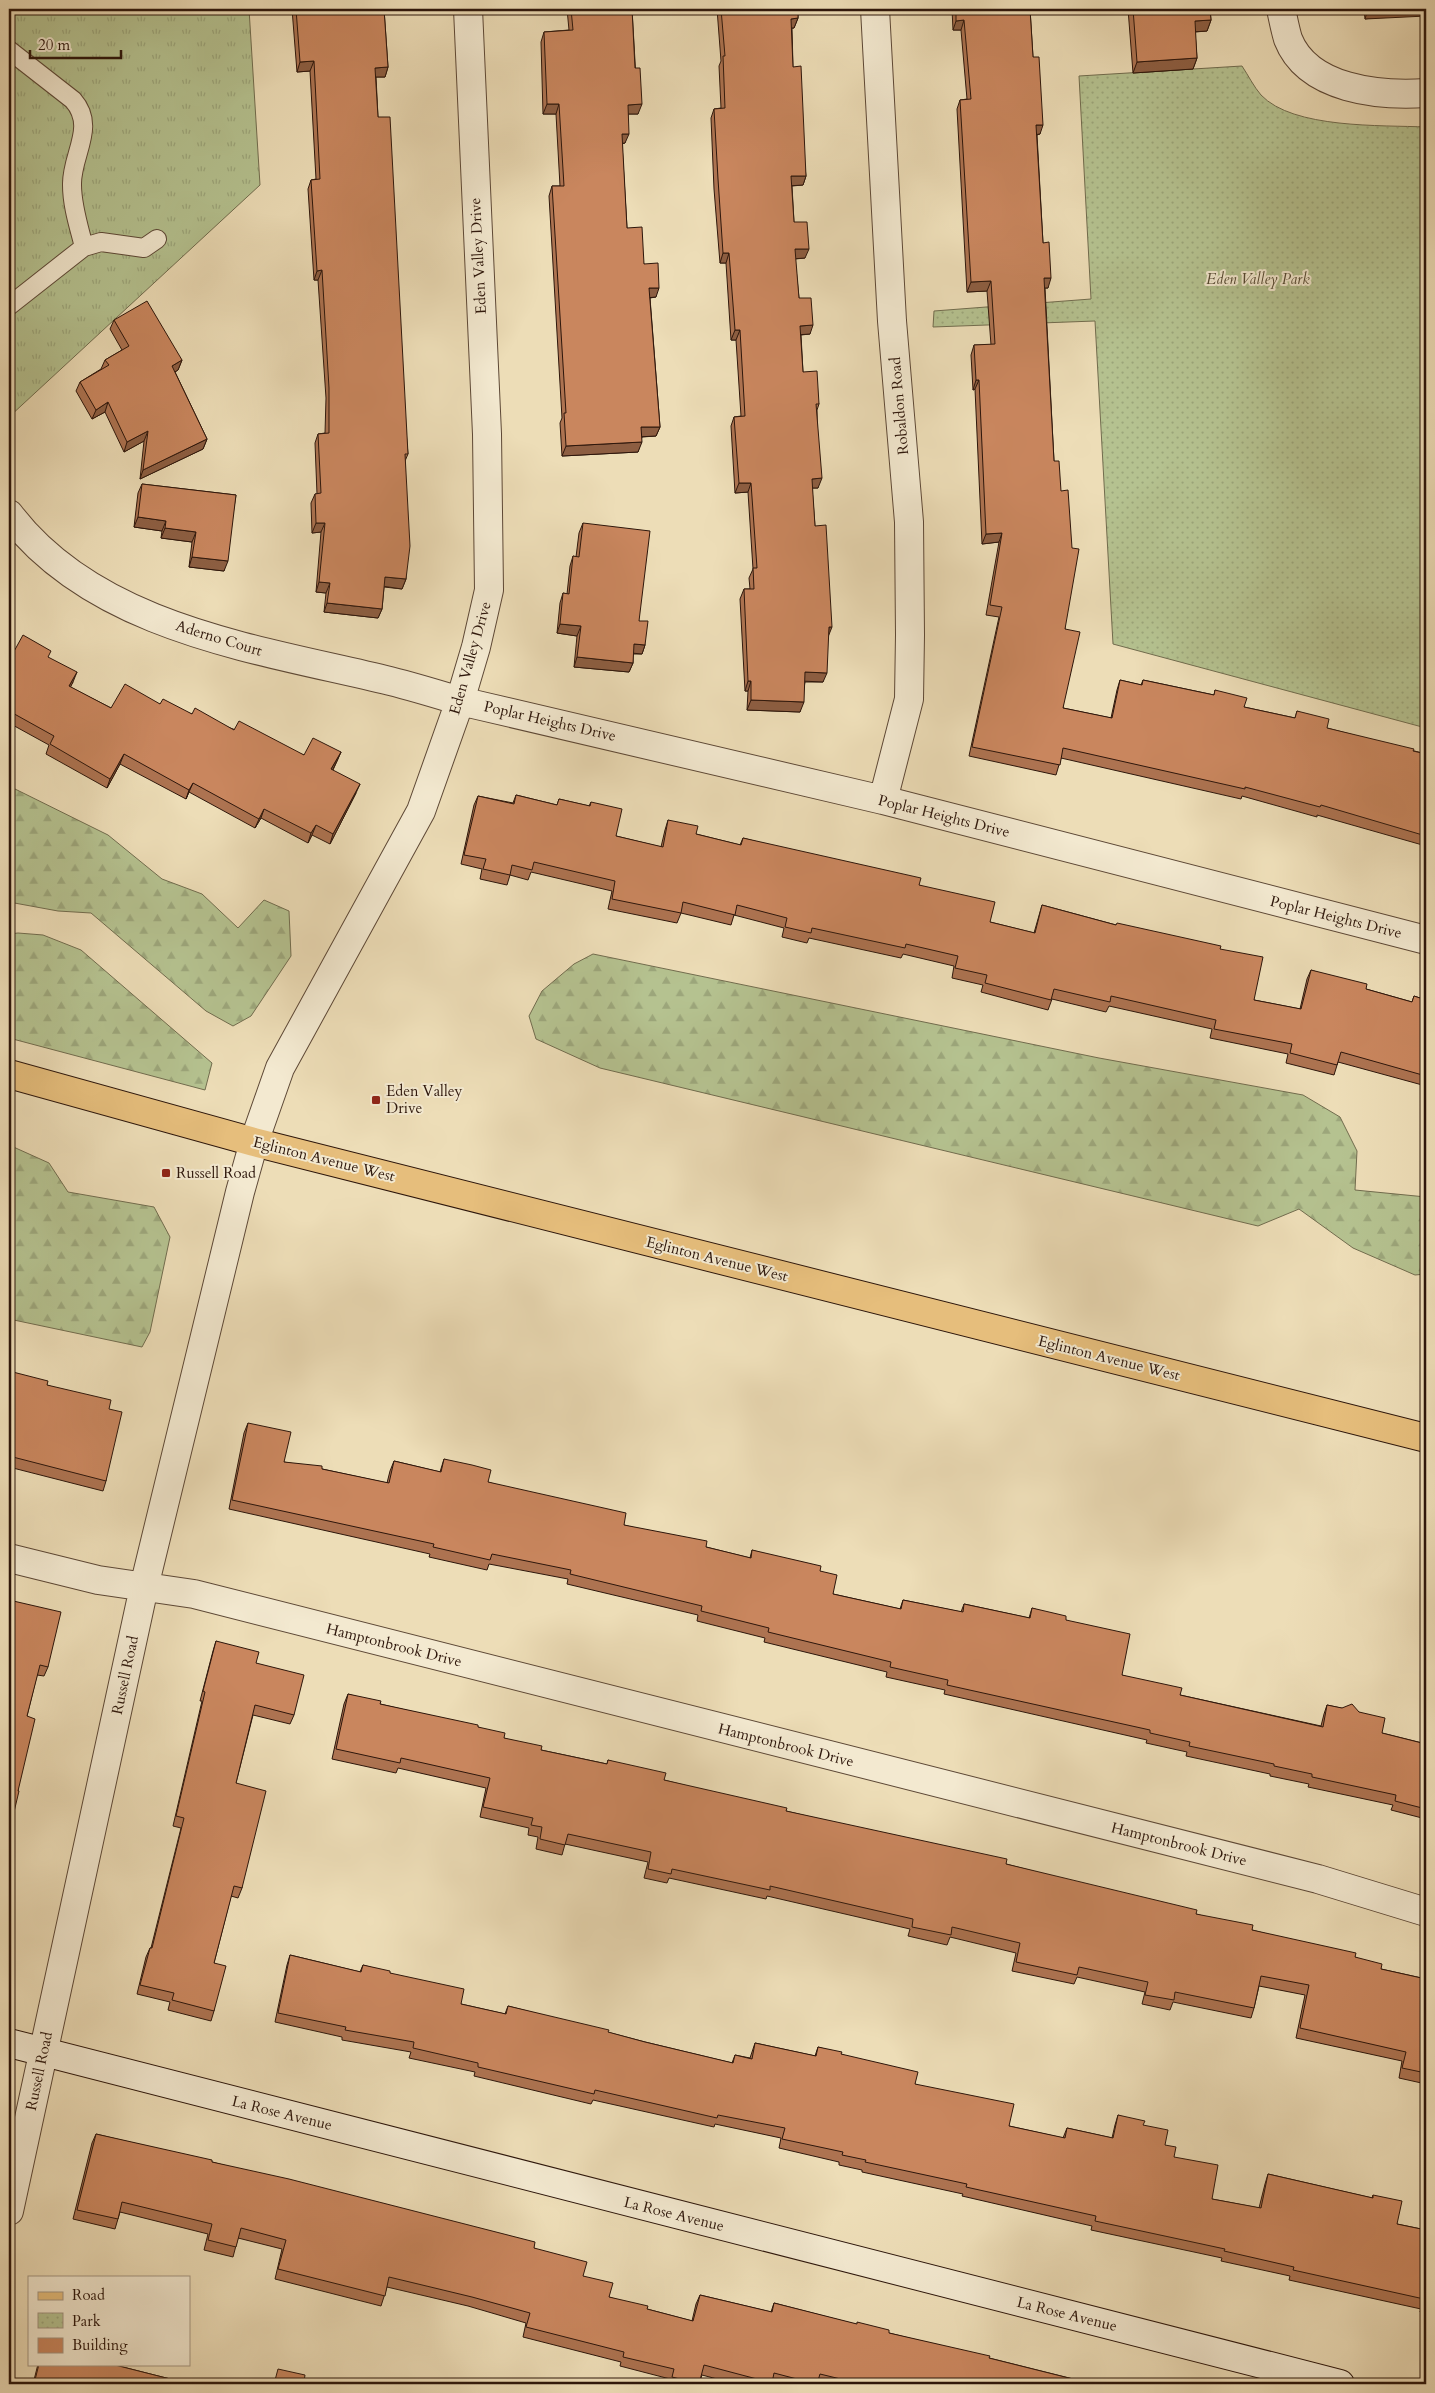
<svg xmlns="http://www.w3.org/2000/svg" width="1435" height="2393" font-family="Cardo,serif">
	<defs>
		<pattern id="grass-tufts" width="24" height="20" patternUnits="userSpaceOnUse" patternTransform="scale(1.25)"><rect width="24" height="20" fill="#b5c290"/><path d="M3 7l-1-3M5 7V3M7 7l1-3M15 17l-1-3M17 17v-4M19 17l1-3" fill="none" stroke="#9ca67b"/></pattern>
		<pattern id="forest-firs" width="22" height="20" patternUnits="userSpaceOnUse" patternTransform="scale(1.25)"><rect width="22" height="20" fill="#b5c290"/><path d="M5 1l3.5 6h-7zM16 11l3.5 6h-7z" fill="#9ca67b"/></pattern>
		<pattern id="park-dots" width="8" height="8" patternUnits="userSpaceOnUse" patternTransform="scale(1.25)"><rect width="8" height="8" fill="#b5c290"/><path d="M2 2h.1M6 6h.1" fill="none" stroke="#9ca67b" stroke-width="1.8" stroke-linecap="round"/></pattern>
	</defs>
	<rect width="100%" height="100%" fill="#edddb7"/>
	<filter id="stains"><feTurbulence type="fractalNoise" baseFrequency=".004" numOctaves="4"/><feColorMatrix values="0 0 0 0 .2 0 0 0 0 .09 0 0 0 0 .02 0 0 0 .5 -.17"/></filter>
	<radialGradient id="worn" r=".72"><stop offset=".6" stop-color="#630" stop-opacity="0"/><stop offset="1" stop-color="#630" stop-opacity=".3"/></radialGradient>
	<!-- grass -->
	<path fill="url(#grass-tufts)" stroke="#716c4e" d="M9 9H249L260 185 9 417Z"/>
	<!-- forest -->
	<path fill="url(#forest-firs)" stroke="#716c4e" d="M9 786 108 835 162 879 202 894 238 928 264 900 289 911 291 956 251 1016 233 1026 206 1011 91 913 58 911 9 902Z
		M18 933 43 935 81 950 212 1063 205 1090 9 1038V934Z
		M593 954 1099 1058 1303 1095 1340 1117 1357 1151 1355 1190 1426 1197V1274L1415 1275 1353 1248 1299 1209 1258 1226 600 1068 536 1039 529 1016 542 991 574 964Z
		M9 1145 49 1163 68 1192 154 1207 170 1237 150 1332 142 1347 9 1319Z"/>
	<!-- park -->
	<path fill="url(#park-dots)" stroke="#716c4e" d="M1242 66C1248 75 1254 87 1261 95 1293 129 1382 125 1426 127V728L1113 644 1095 321 933 327 934 311 1091 299 1079 76Z"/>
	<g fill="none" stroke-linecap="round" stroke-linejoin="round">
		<!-- lane casing -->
		<g stroke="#5d4836" stroke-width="20">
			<path id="lane" d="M9 50 73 100C97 127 71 155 72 185 72 206 79 227 84 247
				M9 306 84 247 101 242 144 248 157 239"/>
		</g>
		<!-- street casing -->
		<g stroke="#5d4836" stroke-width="30">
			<path id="street" d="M875 9 892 321 909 522 910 635 909 699 883 800
				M1281 9C1283 18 1285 29 1288 39 1308 90 1380 96 1426 93
				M9 514C96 629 259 649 390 681 414 687 437 694 460 701L883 800 1426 940
				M9 1558 98 1580 194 1594 1318 1879 1426 1912
				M9 2211 144 1587 240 1192 254 1142 280 1068 421 811 460 701 476 647 489 590 487 434 468 9"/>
		</g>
		<!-- secondary casing -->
		<g stroke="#2d160b" stroke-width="30">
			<path id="secondary" d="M9 2043 1340 2384"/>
		</g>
		<!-- primary casing -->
		<g stroke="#2d160b" stroke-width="30">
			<path id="primary" d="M9 1074 254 1142 1426 1438"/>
		</g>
		<!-- lane -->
		<use href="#lane" stroke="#f3e9d0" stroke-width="18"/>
		<!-- street -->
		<use href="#street" stroke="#f3e9d0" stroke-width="28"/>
		<!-- secondary -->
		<use href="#secondary" stroke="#f3e9d0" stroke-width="28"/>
		<!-- primary -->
		<use href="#primary" stroke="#e6be7c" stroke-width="28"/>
	</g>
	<!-- wall -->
	<path fill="#ad7351" stroke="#2d160b" d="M292 9H384L388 67 385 77H376L378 117 408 454 405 461 406 579 402 589 384 587 382 609 378 618 324 612 326 593 316 592 321 532 312 533 311 503 315 494H317L315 443 318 434 325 433 326 398 318 280H314L308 189 311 180 316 179 310 71 297 72Z
		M567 9H632L638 114H628L625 143 622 144 627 228 644 264 656 297 650 298 660 427 656 436 642 437 638 452 562 456 560 423 562 418 549 196 552 186H560L556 114H543L541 42 544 32 569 30Z
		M717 9H798V18L794 28H792L793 67 806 176 803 185 792 186 794 222 805 258 795 259 799 298 810 334 801 335 803 372 819 404 817 410 818 488H812L815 526 828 637 823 682H805L800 712 747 710 748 691H745L740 599 744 589H750L749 578 753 569 748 492 735 493 731 426 734 417 741 416 736 340H731L726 263H720L714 189 711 118 714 109 721 108 719 66 721 61Z
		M952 9H1030L1033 57 1040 134 1037 135 1043 243 1048 288H1045L1054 461 1065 629 1063 708 1111 718 1117 690 1120 680 1141 685 1143 680 1214 695 1215 690 1244 707 1295 718 1297 711 1327 728 1426 754V846L1317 815V817L1242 796 1241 799 1061 758 1056 775 969 756 999 617 986 615 999 542 982 544 975 389 973 390 971 355 974 345H991L987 291 967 292 957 109 960 100 967 99 961 30H953Z
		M1128 9H1210L1211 20 1207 31 1195 32 1197 58 1193 69 1133 73Z
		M1364 9H1426L1365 19Z
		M114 320 182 360 178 370 175 372 207 439 203 449 140 479 144 441 124 452 105 412 92 419 76 391 80 382 101 369 105 360 122 350 110 329Z
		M142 484 236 495 224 571 189 567 192 542 161 538 162 531 134 527 138 493Z
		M583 523 639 621 645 645 642 654H633V663L629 672 574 667 577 636 557 633 560 603 563 593 567 594 570 566 573 556 576 557 579 533Z
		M9 652 12 655 49 658 73 682 70 687 111 708 160 704 192 714 304 755 341 752 333 770 356 793 330 844 312 835 308 843 261 818 255 828 189 792 186 799 120 764 107 788 46 754 49 745 9 723Z
		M516 795 557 805 559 799 589 806 591 802 616 836 661 847 665 830 668 820 696 834 740 845 743 838 919 885 990 922 1034 933 1042 905 1116 925 1220 949 1254 1000 1300 1009 1307 979 1311 970 1366 989 1412 1002 1414 996 1426 1000V1086L1338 1062 1334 1075 1286 1063 1288 1054 1210 1038 1212 1029 1109 1006 1106 1012 1052 999 1048 1010 981 992 983 985 952 978 954 966 903 954 901 958 809 938 807 943 782 937 784 928 734 915 731 925 681 913 677 923 608 909 612 891 531 872 528 880 510 875 507 885 480 879 482 869 461 864 474 805 478 796 513 803Z
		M9 1371 47 1385 109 1409 106 1481 103 1491 9 1467Z
		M248 1423 284 1462 322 1469 387 1483 390 1471 394 1461 440 1472 444 1459 488 1482 624 1525 706 1547 750 1558 752 1550 820 1571 833 1594 900 1609 903 1600 961 1612 964 1604 1029 1618 1032 1608 1066 1620 1122 1675 1180 1695 1321 1726 1324 1714 1327 1705 1359 1712 1382 1733 1426 1744V1819L1391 1810 1393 1805 1308 1787 1309 1784 1270 1776V1774L1186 1756 1187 1752 1146 1743 1147 1740 944 1694 945 1690 886 1677 887 1672 764 1642 765 1638 697 1621 698 1615 567 1584 568 1579 489 1564 487 1570 429 1557 430 1554 229 1509 244 1433Z
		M9 1600 48 1667 44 1676 37 1675 27 1716 18 1791Z
		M216 1641 256 1663 294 1715 290 1724 253 1715 236 1783 242 1888 238 1898 231 1896 214 1963V2011L211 2021 168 2010 170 2002 137 1994 146 1957 150 1948H151L181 1828 173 1826 202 1701H200L213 1651Z
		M348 1694 380 1704 478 1727 504 1738 541 1750 607 1764 608 1760 664 1780 786 1811 1006 1864 1196 1914 1252 1930 1355 1957 1381 1969 1426 1979V2084L1399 2078 1402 2061 1296 2038 1305 1995 1259 1986 1254 2008 1251 2018 1173 2002 1170 2010 1142 2004 1145 1992 1077 1977 1074 1984 1012 1971 1016 1953 950 1937 947 1945 908 1936 910 1929 767 1896 766 1899 669 1878 667 1883 644 1878 648 1862 565 1844 562 1855 536 1849 538 1837 528 1835 529 1828 480 1817 486 1788 398 1768 396 1773 332 1759 344 1704Z
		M290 1955 360 1972 363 1965 390 1973 461 2004 505 2014 508 2006 645 2042 732 2063 735 2055 750 2058 755 2043 815 2056 818 2047 841 2054 915 2084 1009 2126 1063 2138 1067 2128 1112 2138 1115 2125 1118 2115 1143 2125 1165 2145 1174 2157 1212 2199 1259 2208 1265 2184 1268 2174 1372 2198 1373 2195 1397 2224 1426 2230V2313L1420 2312 1421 2309 1289 2280 1290 2276 1221 2261 1222 2258 1091 2230 1092 2226 962 2196 963 2194 862 2172V2170L839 2165V2162L779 2148 781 2138 715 2124 714 2127 593 2100 591 2104 474 2076 475 2072 409 2058 411 2052 342 2040V2037L275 2022 287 1965Z
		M96 2134 212 2162 534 2248 583 2276 609 2297 647 2309 692 2321 696 2304 700 2295 771 2312 774 2303 889 2333 1093 2384H775L772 2383V2384H736L702 2375 699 2384H669L670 2379 620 2366 621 2362 523 2337 526 2323 468 2306 387 2287 381 2306 275 2279 282 2249 238 2238 233 2257 204 2250 208 2234 120 2212 115 2229 73 2219 92 2143Z
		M38 2364H111L190 2384H33Z"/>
	<!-- shaded-wall -->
	<path fill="#8d5e42" stroke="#2d160b" d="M1368 9H1426V16L1365 19Z
		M798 18 794 28H788L791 19Z
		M964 20 961 30H953L956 21Z
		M1211 20 1207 31 1191 32 1195 21Z
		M1197 58 1193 69 1133 73 1137 62Z
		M314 61 310 71 297 72 300 62Z
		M388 67 385 77H372L375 68Z
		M547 104H559L556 114H543Z
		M642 104 638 114H624L628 105Z
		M1036 125H1043L1040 134 1033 135Z
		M622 134H629L625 143 618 144Z
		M791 176H806L803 185 787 186Z
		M795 249H809L805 258 791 259Z
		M723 253H729L726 263H720Z
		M322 270 318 280H314L317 271Z
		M1044 278H1051L1048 288H1041Z
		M991 281 987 291 967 292 971 282Z
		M649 288H659L656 297 646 298Z
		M813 325 810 334 796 335 800 326Z
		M735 330H740L736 340H731Z
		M182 360 178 370 168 376 172 366Z
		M976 380H979L975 389 973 390Z
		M108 402 105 412 92 419 96 410Z
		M641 427H660L656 436 637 437Z
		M148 431 144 441 124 452 127 442Z
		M207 439 203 449 140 479 143 470Z
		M642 442 638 452 562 456 566 446Z
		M822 478 818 488H808L812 479Z
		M739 483H751L748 492 735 493Z
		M138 517 166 521 162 531 134 527Z
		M316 523H325L321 532 312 533Z
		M165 528 196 532 192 542 161 538Z
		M1002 533 999 542 982 544 986 534Z
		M192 557 228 561 224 571 189 567Z
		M385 577 406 579 402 589 382 586Z
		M319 582 330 583 326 593 316 592Z
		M327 603 382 609 378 618 324 612Z
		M560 624 581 626 577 636 557 633Z
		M829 627H832L828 637Z
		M634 644 645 645 642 654 631 653Z
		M577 657 633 663 629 672 574 667Z
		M77 672 73 682 66 696 69 686Z
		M805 672 827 673 823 682 801 681Z
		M748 681H751L748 691H745Z
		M751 700 804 702 800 712 747 710Z
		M341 752 337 761 328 779 331 769Z
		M124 754 120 764 107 788 110 779Z
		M193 783 189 792 186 799 189 790Z
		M360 784 356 793 330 844 333 834Z
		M264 809 261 818 255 828 259 819Z
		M316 825 312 835 308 843 311 833Z"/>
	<!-- building -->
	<path fill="#c9865e" stroke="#2d160b" d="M296 9H384L388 67 375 68 378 117H390L408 454H405L410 546 406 579 385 577 382 609 327 603 330 583 319 582 325 523H316L315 494 321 493 318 434 329 433V388L322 270 317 271 311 180 320 179 314 61 300 62Z
		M571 9H632L635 68H640L642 104 628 105 629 134H622L627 228 642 227 644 264 658 263 659 288H649L660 427H641L642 442 566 446 564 413H566L552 186H564L559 104H547L544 32 573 30Z
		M721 9H798V18L791 19 793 67 801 66 806 176H791L794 222H807L809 249H795L799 298H811L813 325 800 326 803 372 817 371 819 404H816L822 478 812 479 815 526 826 525 832 627H829L827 673 805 672 804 702 751 700V681H748L744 589H754L753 568H757L751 483H739L734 417 745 416 740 330H735L729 253H723L718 179 714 109 725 108 723 56H725Z
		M956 9H1030L1033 57H1039L1043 125H1036L1043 243 1049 242 1051 278H1044L1054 461H1059L1061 491 1068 490 1072 548 1079 549 1065 629 1080 632 1063 708 1112 718 1120 680 1142 685 1143 680 1214 695 1215 690 1247 698 1244 707 1295 718 1297 711 1329 719 1327 728 1414 749 1413 751 1426 754V836L1321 805 1320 807 1245 787V789L1063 748 1060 765 972 747 1002 607 990 605 1002 533 986 534 979 380H976L974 345 995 344 991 281 971 282 960 100 971 99 964 20 956 21Z
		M1133 9H1210L1211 20 1195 21 1197 58 1137 62Z
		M147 301 182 360 172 366 207 439 143 470 148 431 127 442 108 402 96 410 80 382 109 365 105 360 129 346 114 320Z
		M142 484 236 495 228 561 192 557 196 532 165 528 166 521 138 517Z
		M583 523 650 531 639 621H648L645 645 634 644 633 663 577 657 581 626 560 624 563 593 569 594 573 556 579 557Z
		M23 635 51 651 48 657 77 672 69 686 111 708 125 684 160 704 163 699 192 714 195 708 234 730 239 721 304 755 313 738 341 752 331 769 360 784 333 834 316 825 311 833 264 809 259 819 193 783 189 790 124 754 110 779 50 744 54 736 9 711V652L12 655Z
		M516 795 557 805 559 799 590 806 591 802 622 809 616 836 663 847 668 820 698 826 696 834 741 845 743 838 921 878 919 885 995 902 990 922 1035 933 1042 905 1116 925 1117 923 1221 946 1220 949 1263 957 1254 1000 1301 1009 1311 970 1367 984 1366 989 1412 1002 1414 996 1426 1000V1076L1341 1052 1337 1065 1290 1053 1292 1044 1214 1029 1216 1020 1111 996 1110 1002 1054 989 1051 1000 985 983 987 975 955 968 958 956 906 944 905 948 812 928 811 933 785 927 787 918 737 905 735 915 683 902 681 913 612 899 615 881 534 862 532 870 512 865 510 875 483 869 486 859 464 855 478 796 514 804Z
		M9 1371 48 1381 47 1385 111 1400 109 1409 122 1412 106 1481 9 1456Z
		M248 1423 291 1432 284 1462 322 1466V1469L389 1483 394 1461 441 1472 444 1459 472 1465 491 1470 488 1482 626 1513 624 1525 707 1541 706 1547 751 1558 752 1550 821 1566 820 1571 837 1575 833 1594 901 1609 903 1600 963 1612 964 1604 1030 1618 1032 1608 1066 1616V1620L1130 1634 1122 1675 1182 1688 1180 1695 1323 1727 1327 1705 1342 1708 1352 1704 1359 1712 1385 1718 1382 1733 1426 1744V1809L1395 1801 1396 1795 1312 1777V1774L1274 1766V1764L1189 1746 1190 1742 1150 1733V1730L947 1685 948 1680 890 1667 891 1662 768 1632 769 1628 701 1611 702 1606 570 1574 571 1570 492 1554 490 1560 433 1547 434 1544 232 1500Z
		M9 1600 61 1612 48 1667 40 1665 27 1716 35 1719 18 1791H19L9 1833Z
		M216 1641 259 1652 256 1663 304 1675 294 1715 255 1705 236 1783 266 1791 242 1888 234 1886 214 1963 226 1966 214 2011 172 2000 174 1993 140 1985 150 1948H152L184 1818 176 1816 205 1692 203 1691Z
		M348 1694 381 1701 380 1704 478 1725V1727L505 1733 504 1738 542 1746 541 1750 607 1764 608 1760 666 1773 664 1780 787 1808 786 1811 1007 1859 1006 1864 1197 1910 1196 1914 1253 1925 1252 1930 1356 1953 1355 1957 1382 1964 1381 1969 1426 1979V2073L1402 2068 1406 2052 1300 2028 1309 1985 1261 1976 1254 2008 1175 1992 1174 2000 1145 1995 1148 1982 1079 1967 1077 1975 1016 1962 1020 1943 952 1927 951 1935 912 1927 913 1919 770 1886V1890L672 1869 671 1874 648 1869 651 1852 568 1834 565 1845 540 1839 542 1827 531 1825 533 1818 483 1807 490 1778 401 1758 400 1763 336 1749Z
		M9 1834 11 1835 9 1847Z
		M290 1955 361 1972 363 1965 390 1971V1973L464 1989 461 2004 506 2014 508 2006 609 2030 608 2032 645 2042 733 2063 735 2055 752 2059 755 2043 816 2056 818 2047 842 2052 841 2054 918 2072 915 2084 1014 2104 1009 2126 1065 2138 1067 2128 1113 2138 1118 2115 1145 2121 1143 2125 1168 2130 1165 2145 1176 2147 1174 2157 1218 2165 1212 2199 1261 2208 1268 2174 1373 2198V2195L1402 2201 1397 2224 1426 2230V2302H1424V2299L1293 2270 1294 2267 1224 2251 1225 2249 1095 2221 1096 2216 966 2187 967 2184 865 2162 866 2160 842 2155 843 2152 782 2139 785 2128 718 2115 717 2118 595 2090 594 2094 478 2067V2063L413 2048 414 2042 345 2030 346 2027 278 2013Z
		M96 2134 212 2160V2162L289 2179 535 2242 534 2248 587 2262 583 2276 613 2283 609 2297 648 2306 647 2309 693 2321 700 2295 772 2312 774 2303 857 2324V2322L889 2330V2333L990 2356 989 2358 1093 2384H861L820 2374 817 2384H816L774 2373 772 2383 704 2365 699 2384 672 2377 674 2369 623 2357 624 2352 526 2327 530 2313 472 2297 389 2277 385 2296 278 2269 286 2240 241 2228 236 2247 208 2240 212 2224 122 2202 118 2219 77 2210Z
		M39 2364H111L190 2384H34Z
		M278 2369 305 2375 304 2382 311 2384H274Z"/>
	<!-- markers -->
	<g fill="#8f2418" stroke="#f3e9d0" stroke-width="2">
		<rect x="371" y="1095" width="10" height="10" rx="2.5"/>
		<rect x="161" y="1168" width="10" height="10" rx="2.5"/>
	</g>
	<g text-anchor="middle" stroke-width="4" stroke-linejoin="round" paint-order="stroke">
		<!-- street labels -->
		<g font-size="15" fill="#2d160b" stroke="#f3e9d0">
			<text transform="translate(478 256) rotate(-93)" y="5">Eden Valley Drive</text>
			<text transform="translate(899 406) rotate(-95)" y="5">Robaldon Road</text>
			<text transform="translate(219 638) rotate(17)" y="5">Aderno Court</text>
			<text transform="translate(470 658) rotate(-74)" y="5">Eden Valley Drive</text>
			<text transform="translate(550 721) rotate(13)" y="5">Poplar Heights Drive</text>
			<text transform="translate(944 816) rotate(14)" y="5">Poplar Heights Drive</text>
			<text transform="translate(1336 917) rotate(14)" y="5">Poplar Heights Drive</text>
			<text transform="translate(324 1159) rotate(14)" y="5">Eglinton Avenue West</text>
			<text transform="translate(717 1259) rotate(14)" y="5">Eglinton Avenue West</text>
			<text transform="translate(1109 1358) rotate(14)" y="5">Eglinton Avenue West</text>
			<text transform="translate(394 1645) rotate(14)" y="5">Hamptonbrook Drive</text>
			<text transform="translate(125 1675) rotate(-78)" y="5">Russell Road</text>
			<text transform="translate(786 1745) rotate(14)" y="5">Hamptonbrook Drive</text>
			<text transform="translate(1179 1844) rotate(14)" y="5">Hamptonbrook Drive</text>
			<text transform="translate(39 2071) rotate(-78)" y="5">Russell Road</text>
			<text transform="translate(282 2113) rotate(14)" y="5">La Rose Avenue</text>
			<text transform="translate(674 2214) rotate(14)" y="5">La Rose Avenue</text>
			<text transform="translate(1067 2314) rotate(14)" y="5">La Rose Avenue</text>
		</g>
		<!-- park labels -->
		<g font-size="15" font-style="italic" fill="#564a33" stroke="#f3e9d0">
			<text x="1258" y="284">Eden Valley Park</text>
		</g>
		<!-- poi labels -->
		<g font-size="15" fill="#2d160b" stroke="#f3e9d0" text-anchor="start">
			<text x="386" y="1096">Eden Valley<tspan x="386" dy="17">Drive</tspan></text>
			<text x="176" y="1178">Russell Road</text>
		</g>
	</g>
	<!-- margin -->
	<rect width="1435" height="2393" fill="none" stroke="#edddb7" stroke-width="30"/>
	<rect x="10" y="10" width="1415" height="2373" fill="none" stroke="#2d160b" stroke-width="2.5"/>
	<rect x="15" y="15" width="1405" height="2363" fill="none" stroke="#2d160b"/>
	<!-- legend -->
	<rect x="28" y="2276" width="162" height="90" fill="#f3e9d0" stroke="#a49581"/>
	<rect x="38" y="2292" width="25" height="8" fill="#e6be7c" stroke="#a49581"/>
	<text x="72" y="2300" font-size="15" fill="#2d160b">Road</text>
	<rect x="38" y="2313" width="25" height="15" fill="url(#park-dots)" stroke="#a49581"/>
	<text x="72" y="2326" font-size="15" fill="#2d160b">Park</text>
	<rect x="38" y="2338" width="25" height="15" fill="#c9865e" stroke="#a49581"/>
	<text x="72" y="2350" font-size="15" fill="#2d160b">Building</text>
	<!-- scale -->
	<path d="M30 50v8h91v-8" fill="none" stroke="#2d160b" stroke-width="2.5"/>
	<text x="38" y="50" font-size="15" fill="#2d160b" stroke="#f3e9d0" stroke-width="4" paint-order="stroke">20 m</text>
	<rect width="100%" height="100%" filter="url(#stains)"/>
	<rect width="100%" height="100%" fill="url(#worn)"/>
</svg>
